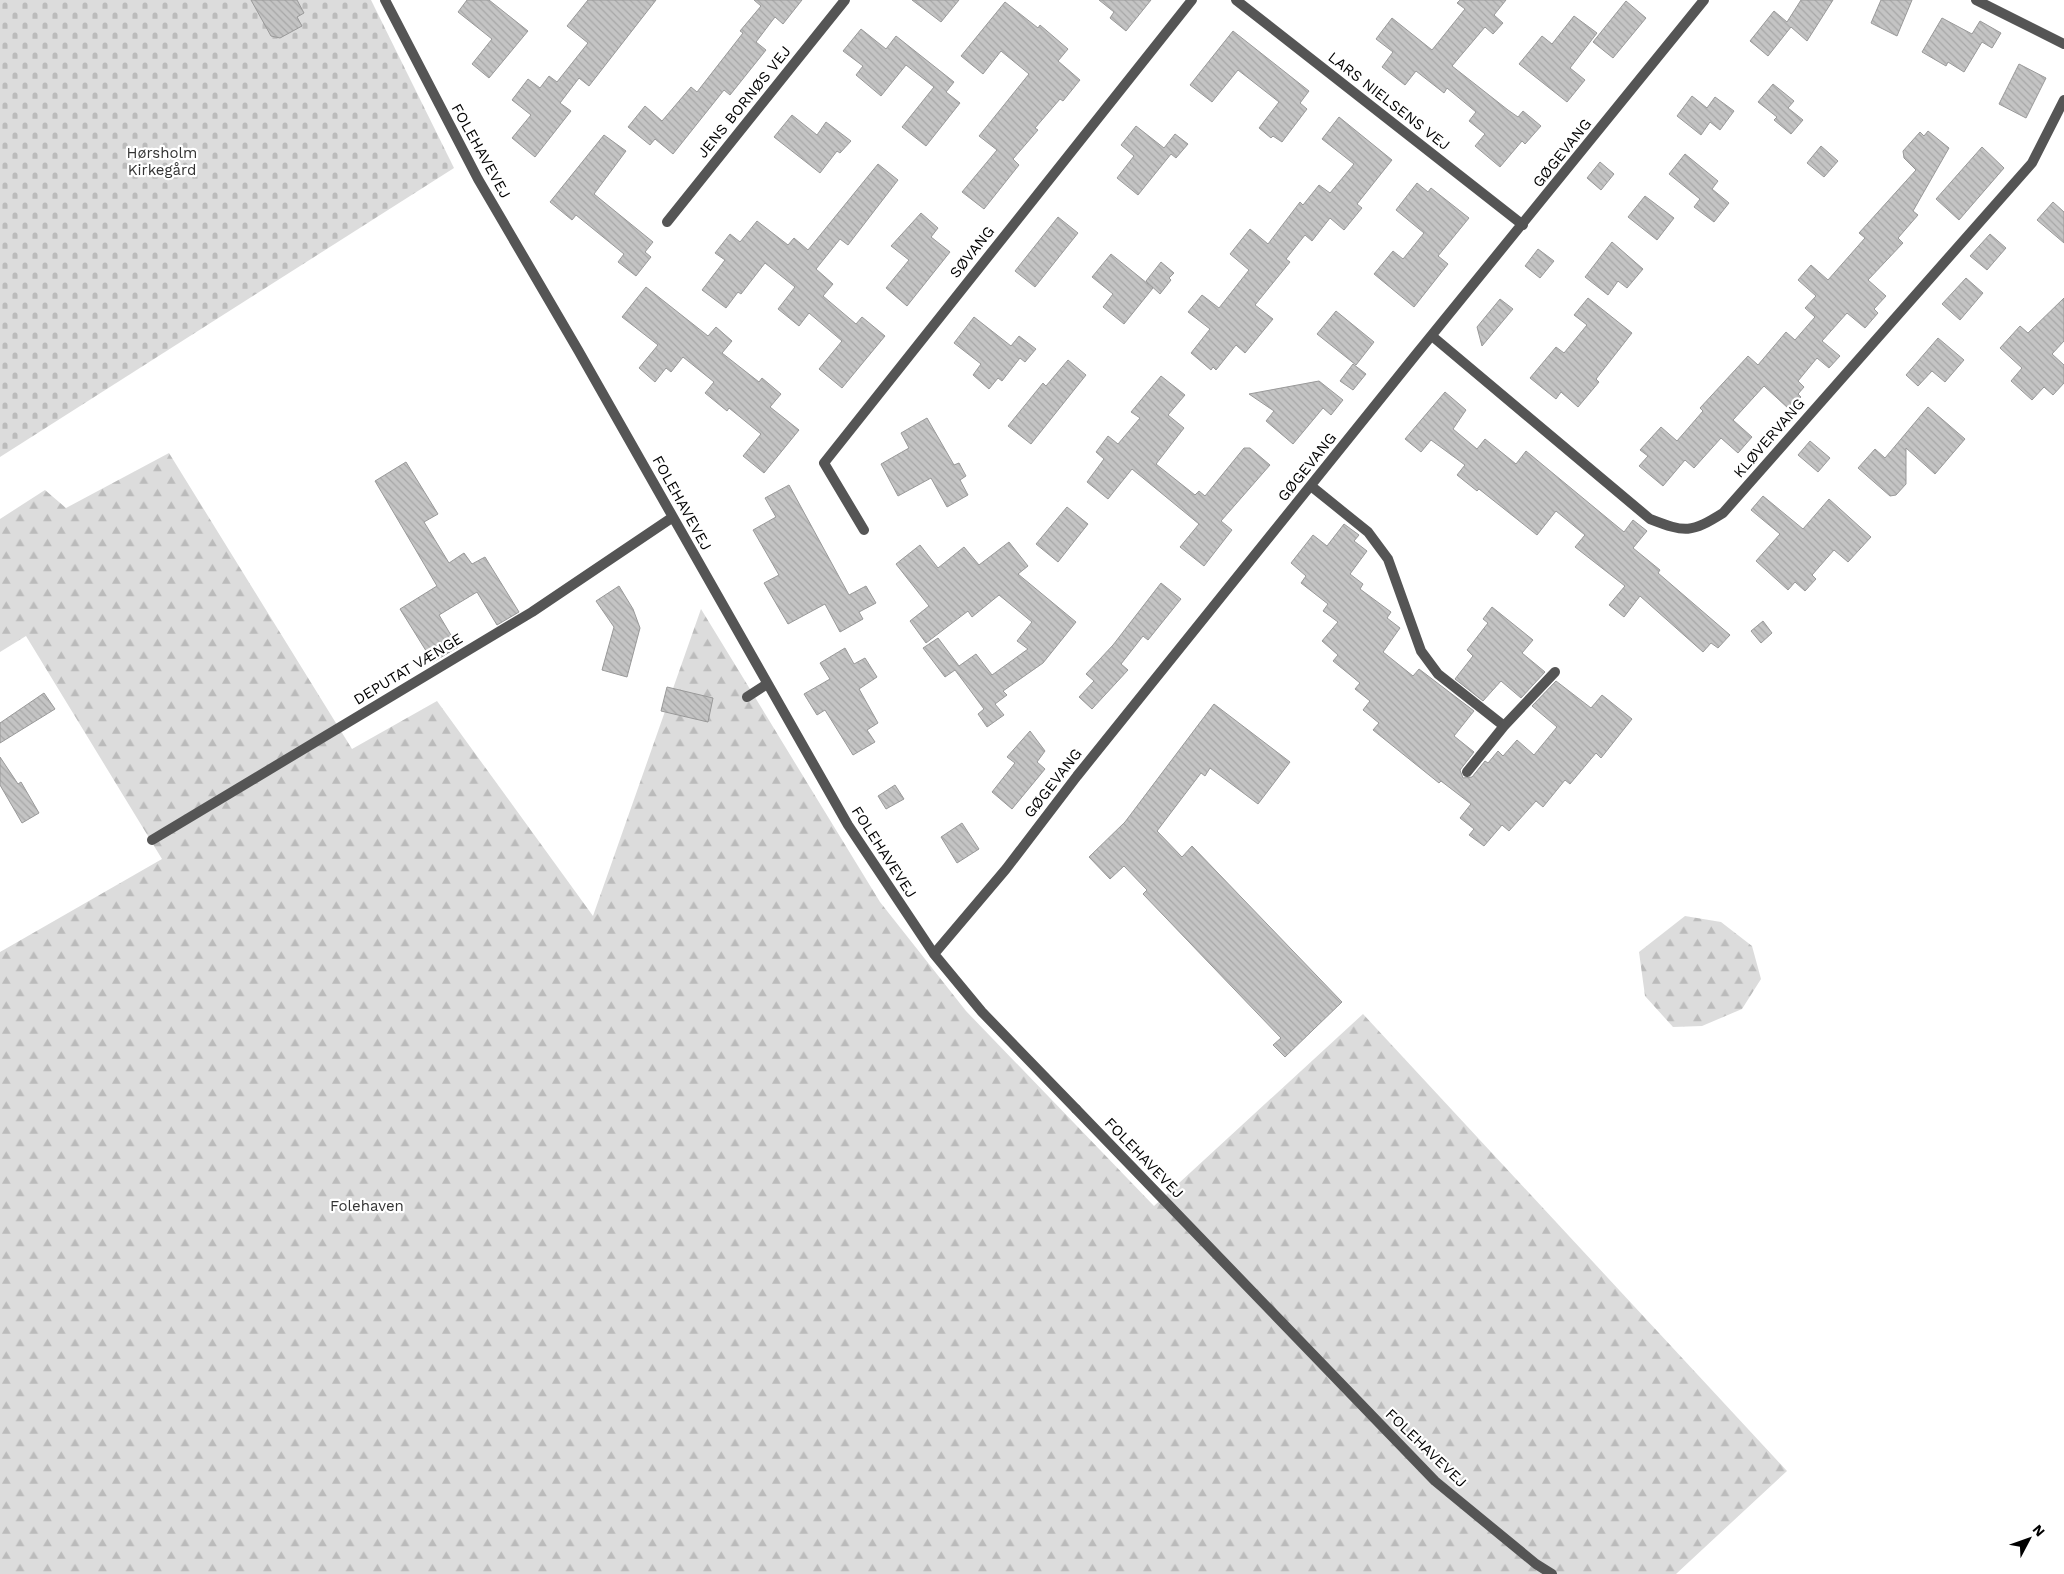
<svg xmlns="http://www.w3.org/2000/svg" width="2064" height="1574" font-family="'Work Sans',sans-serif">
	<defs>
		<pattern id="forest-firs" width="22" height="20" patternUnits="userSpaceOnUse" patternTransform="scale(1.25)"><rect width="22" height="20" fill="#dcdcdc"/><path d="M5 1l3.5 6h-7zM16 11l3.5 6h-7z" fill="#bbb"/></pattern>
		<pattern id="cemetery-stones" width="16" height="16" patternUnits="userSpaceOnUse" patternTransform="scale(1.25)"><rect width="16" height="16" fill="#dcdcdc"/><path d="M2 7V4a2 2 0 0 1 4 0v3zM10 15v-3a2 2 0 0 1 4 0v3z" fill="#bbb"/></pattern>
		<pattern id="building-back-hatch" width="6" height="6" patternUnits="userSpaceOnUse" patternTransform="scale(1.25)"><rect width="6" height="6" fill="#c4c4c4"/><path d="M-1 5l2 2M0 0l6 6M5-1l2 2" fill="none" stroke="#a7a7a7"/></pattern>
	</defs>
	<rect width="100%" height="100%" fill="#fff"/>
	<!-- forest -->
	<path fill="url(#forest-firs)" d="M169 453 352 749 437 701 593 916 701 609 880 902 966 1011 1154 1206 1363 1014 1787 1471 1676 1574H0V952L162 859 26 636 0 652V519L45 490 66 508Z
		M1685 916 1721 922 1752 946 1761 979 1742 1009 1702 1026 1673 1027 1645 996 1639 952Z"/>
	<!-- cemetery -->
	<path fill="url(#cemetery-stones)" d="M0 0H371L454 168 0 457Z"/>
	<!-- building -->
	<path fill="url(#building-back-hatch)" stroke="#999" d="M251 0H297L304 13 297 17 302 26 280 38 271 36Z
		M467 0H489L528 31 489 78 472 64 492 39 458 12Z
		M588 0H656L589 86 579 78 560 103 571 111 535 157 512 138 531 115 512 100 528 79 540 88 549 76 557 82 588 43 567 26Z
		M754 0H802L783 24 775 17 756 42 766 50 730 95 724 90 673 154 655 139 650 145 628 127 645 106 662 121 691 87 697 92 743 33 740 31 761 6Z
		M912 0H959L941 22Z
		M1099 0H1151L1126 31 1110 18 1114 12Z
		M1460 0H1506L1494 15 1503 23 1493 34 1485 27 1452 66 1508 110 1518 117 1523 111 1541 126 1525 144 1522 141 1500 167 1475 146 1485 134 1469 121 1476 112 1447 88 1444 93 1416 71 1405 85 1382 67 1393 52 1376 39 1392 18 1432 50 1465 9 1457 3Z
		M1801 0H1833L1807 41 1791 27 1768 56 1750 41 1774 11 1787 22Z
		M1881 0H1912L1897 36 1871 23Z
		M1626 1 1646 18 1613 58 1593 42Z
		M1005 2 1038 28 1040 25 1068 49 1058 61 1080 80 1063 101 1060 99 1035 128 1038 130 1013 159 1019 165 984 209 962 192 997 150 979 136 1029 74 1001 51 983 74 961 56Z
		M1574 16 1597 33 1570 68 1585 80 1567 102 1519 64 1542 36 1552 44Z
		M1942 18 1972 34 1980 21 2001 33 1992 48 1982 42 1964 72 1948 62 1946 66 1922 52Z
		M861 29 886 49 896 36 954 82 946 92 960 103 926 146 902 127 934 87 906 65 881 96 856 75 863 66 843 51Z
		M1233 31 1309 91 1300 103 1307 109 1282 142 1273 136 1271 138 1259 128 1279 102 1238 70 1212 102 1190 85Z
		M2019 64 2046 78 2026 118 1999 104Z
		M1773 84 1794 101 1788 108 1803 120 1791 134 1774 120 1777 117 1758 102Z
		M1692 96 1707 108 1715 97 1734 111 1720 130 1710 122 1701 135 1677 116Z
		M792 115 817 135 826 122 851 141 840 153 837 151 820 173 774 137Z
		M1339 117 1392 160 1357 204 1362 208 1344 230 1330 218 1312 241 1305 235 1286 259 1290 262 1255 305 1273 319 1245 353 1236 345 1216 370 1213 367 1211 370 1191 353 1210 329 1188 312 1202 295 1219 308 1249 270 1230 254 1250 229 1268 244 1300 202 1303 205 1319 185 1330 193 1354 164 1322 139Z
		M1136 126 1164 148 1175 134 1188 144 1176 158 1171 154 1138 195 1117 178 1134 156 1121 145Z
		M1928 131 1949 148 1913 211 1918 215 1898 238 1903 243 1868 280 1886 296 1874 309 1878 313 1865 328 1847 313 1822 341 1840 356 1829 368 1817 358 1798 381 1804 387 1798 394 1801 397 1789 409 1764 386 1733 420 1752 437 1738 453 1721 438 1694 468 1685 460 1663 486 1639 466 1648 456 1640 450 1661 427 1677 441 1703 411 1700 408 1748 356 1758 365 1786 332 1795 340 1815 317 1805 308 1816 296 1798 280 1811 265 1828 280 1865 238 1859 233 1916 170 1904 158 1903 151 1920 132 1924 136Z
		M604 135 626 151 594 194 653 242 645 252 651 257 636 276 618 262 624 254 576 215 572 220 550 202Z
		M1821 146 1838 161 1824 177 1807 163Z
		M1982 147 2004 168 1959 220 1936 199Z
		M1685 154 1718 181 1712 189 1729 203 1714 222 1694 207 1700 199 1669 174Z
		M1600 162 1614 174 1601 190 1587 178Z
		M878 164 898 180 848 245 840 239 816 269 833 284 823 296 856 324 862 317 885 336 842 388 819 369 842 341 809 313 799 326 778 309 795 287 765 263 741 294 738 292 726 308 702 290 725 260 715 253 730 234 740 242 757 221 788 245 794 238 808 250Z
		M1417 183 1428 192 1431 188 1469 218 1438 256 1448 264 1414 307 1374 274 1393 251 1403 259 1424 233 1396 210Z
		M1645 196 1674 218 1657 240 1628 217Z
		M2053 202 2064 212V243L2037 220Z
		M921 213 938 228 931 237 950 252 907 306 886 288 909 260 891 246Z
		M1058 217 1078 233 1035 287 1015 271Z
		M1990 234 2006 248 1987 270 1970 256Z
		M1612 242 1643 269 1627 288 1618 281 1608 295 1585 277Z
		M1538 249 1554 261 1540 278 1525 266Z
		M1111 254 1153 288 1124 324 1103 307 1113 294 1092 277Z
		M1161 262 1174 273 1169 278 1171 280 1160 294 1146 281Z
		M1966 278 1983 293 1960 320 1942 304Z
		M646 287 708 336 716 327 732 341 722 353 759 382 762 378 781 394 770 407 799 430 764 473 743 456 761 434 729 408 727 411 705 393 714 382 683 357 671 372 666 368 655 382 639 368 658 345 622 317Z
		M1588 298 1632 333 1596 379 1599 382 1578 407 1561 392 1556 399 1530 378 1556 347 1564 353 1587 325 1574 315Z
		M2064 298V341L2052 354 2064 365V383L2053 395 2044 387 2032 400 2011 381 2022 368 2000 348 2020 326 2028 333Z
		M1500 299 1513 309 1482 346 1477 327Z
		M1336 311 1374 342 1356 365 1317 334Z
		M974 317 1011 346 1019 336 1036 349 1025 362 1020 358 1002 381 998 378 989 389 973 375 981 364 954 343Z
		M1938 338 1964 360 1945 382 1932 371 1918 386 1906 375Z
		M1068 360 1086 375 1031 444 1008 426 1043 383 1046 386Z
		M1353 364 1366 374 1353 390 1340 381Z
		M1161 376 1185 395 1168 415 1184 428 1156 464 1195 495 1199 491 1205 496 1244 448H1250L1270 465 1221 521 1232 530 1204 566 1180 547 1199 524 1132 469 1108 499 1087 482 1104 459 1096 452 1108 436 1118 444 1140 418 1131 412Z
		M1319 381 1343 400 1331 415 1323 408 1293 444 1266 421 1274 411 1249 394Z
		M1445 392 1466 410 1453 429 1477 449 1485 439 1516 464 1526 451 1624 532 1633 520 1647 531 1633 548 1660 570 1658 573 1730 635 1718 648 1711 643 1703 652 1640 596 1624 617 1609 605 1625 586 1575 547 1585 535 1556 511 1537 535 1479 489 1477 491 1457 475 1465 465 1431 440 1421 452 1405 439Z
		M1928 407 1965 439 1935 474 1906 448V484L1896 495 1890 496 1858 468 1875 449 1885 458Z
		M927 418 954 465 959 463 966 476 960 480 968 495 947 507 931 478 898 496 881 464 909 448 901 433Z
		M1810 441 1830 458 1818 472 1798 455Z
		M406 462 438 514 424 522 449 563 464 553 472 564 485 557 519 612 497 625 477 592 439 615 458 647 433 662 400 609 437 586 375 481Z
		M789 485 849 595 866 586 876 603 859 612 863 619 840 632 825 604 788 624 764 583 779 575 753 530 776 517 765 498Z
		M1763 496 1803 529 1829 499 1871 537 1848 562 1834 550 1812 575 1816 579 1805 591 1795 582 1788 590 1756 561 1780 534 1751 510Z
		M1067 507 1088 524 1058 562 1036 544Z
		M1344 524 1359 535 1354 541 1367 551 1350 574 1363 584 1360 589 1391 612 1387 618 1400 628 1383 652 1413 676 1419 669 1474 711 1454 736 1474 752 1460 770 1463 778 1472 777 1485 761 1488 763 1498 751 1503 756 1517 740 1534 755 1557 727 1532 706 1556 681 1591 708 1602 695 1632 719 1601 758 1596 753 1570 784 1565 780 1543 807 1536 801 1509 831 1502 825 1484 846 1469 835 1474 829 1460 818 1471 804 1441 781 1439 783 1373 730 1379 723 1363 710 1370 701 1355 689 1360 683 1333 661 1338 655 1322 641 1338 622 1323 611 1328 604 1301 583 1306 576 1291 563 1313 535 1327 546Z
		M1009 542 1028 566 1018 574 1076 622 1043 663 1003 691 1007 695 995 704 1004 715 987 727 978 714 984 709 955 670 945 677 923 648 938 638 959 666 976 654 992 675 1028 649 1017 641 1032 622 999 595 972 617 968 611 926 643 910 621 929 606 896 564 920 545 938 568 964 547 979 565Z
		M1161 583 1181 599 1148 640 1143 636 1121 664 1128 670 1092 709 1079 697 1094 681 1086 674 1113 645Z
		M619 586 633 609 640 628 627 677 602 670 614 627 596 601Z
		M1492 607 1533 640 1522 653 1545 672 1521 698 1501 681 1483 701 1455 679 1473 656 1467 650 1488 623 1483 619Z
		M1763 621 1772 633 1761 643 1751 631Z
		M845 648 854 664 865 658 877 677 859 689 878 723 867 730 875 742 853 755 825 710 817 715 804 694 830 679 820 663Z
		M667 687 713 698 708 722 661 711Z
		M44 693 55 709 0 743V723Z
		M1214 704 1290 762 1258 804 1210 768 1205 776 1201 773 1157 831 1182 857 1192 846 1342 1002 1285 1057 1273 1045 1281 1038 1143 894 1147 890 1124 866 1110 879 1089 857 1125 822Z
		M1030 731 1045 751 1037 762 1045 769 1012 809 992 792 1015 763 1007 757Z
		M0 757 18 784 21 782 39 813 22 823 0 785Z
		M895 785 904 799 886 809 878 796Z
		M962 823 979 849 957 863 941 837Z"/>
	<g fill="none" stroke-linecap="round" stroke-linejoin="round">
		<!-- minor -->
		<path stroke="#555" stroke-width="10" d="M385 0 478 179 578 350 848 825 934 954 982 1012 1076 1109
			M1236 0 1523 225
			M1976 0 2064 44
			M667 222 845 0
			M1432 336 1650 519C1686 533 1691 533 1723 513L2032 163 2064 100
			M1311 486 1368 532 1388 559 1421 651 1438 674 1504 726 1555 672
			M864 530 824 463 1192 0
			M747 697 767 684
			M1467 772 1504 726
			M152 840 532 612 673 517
			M934 954 1006 869 1077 776 1414 357 1704 0"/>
		<!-- tertiary -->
		<path stroke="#555" stroke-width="10" d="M1076 1109 1435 1481 1536 1564 1552 1574"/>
	</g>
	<g text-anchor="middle" stroke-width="4.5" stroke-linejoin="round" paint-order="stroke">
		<!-- street labels -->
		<g font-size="15" fill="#000" stroke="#fff">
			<text transform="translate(1389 101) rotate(38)" y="5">LARS NIELSENS VEJ</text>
			<text transform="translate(744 102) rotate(-51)" y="5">JENS BORNØS VEJ</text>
			<text transform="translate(481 151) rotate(61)" y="5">FOLEHAVEVEJ</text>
			<text transform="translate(1562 153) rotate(-51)" y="5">GØGEVANG</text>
			<text transform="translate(972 252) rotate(-51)" y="5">SØVANG</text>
			<text transform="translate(1769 438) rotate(-49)" y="5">KLØVERVANG</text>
			<text transform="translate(1307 467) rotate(-51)" y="5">GØGEVANG</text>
			<text transform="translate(682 503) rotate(61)" y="5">FOLEHAVEVEJ</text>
			<text transform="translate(408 669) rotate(-31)" y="5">DEPUTAT VÆNGE</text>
			<text transform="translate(1053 783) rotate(-52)" y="5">GØGEVANG</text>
			<text transform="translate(884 852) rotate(57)" y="5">FOLEHAVEVEJ</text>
			<text transform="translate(1144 1158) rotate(46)" y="5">FOLEHAVEVEJ</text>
			<text transform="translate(1426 1448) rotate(44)" y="5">FOLEHAVEVEJ</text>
		</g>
		<!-- park labels -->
		<g font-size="15" fill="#333" stroke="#fff">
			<text x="162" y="158">Hørsholm<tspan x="162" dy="17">Kirkegård</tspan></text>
			<text x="367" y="1211">Folehaven</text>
		</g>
	</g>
	<!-- north arrow -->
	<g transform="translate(2029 1539) rotate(49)" stroke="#ffffff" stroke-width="4" paint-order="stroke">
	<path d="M0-4L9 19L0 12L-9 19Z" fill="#000000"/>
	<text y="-8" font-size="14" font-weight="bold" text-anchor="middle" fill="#000000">N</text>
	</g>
</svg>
